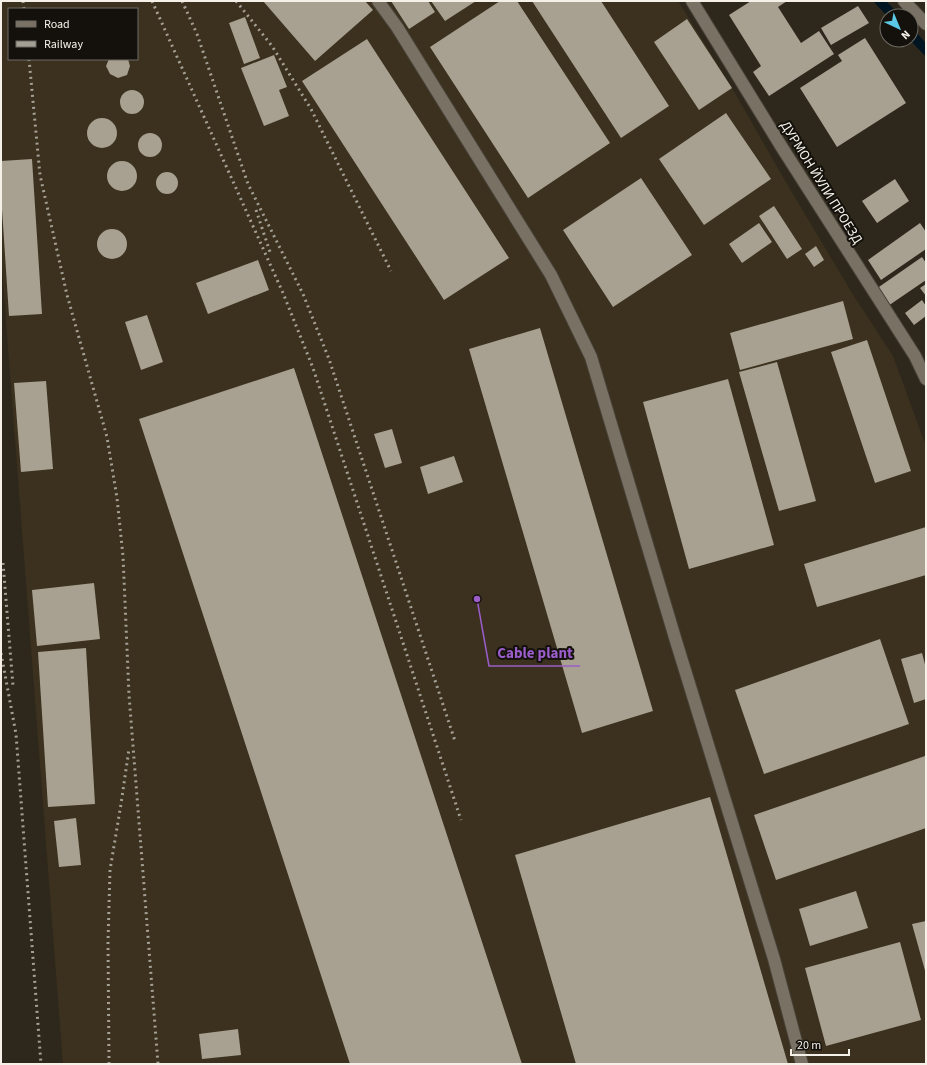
<svg xmlns="http://www.w3.org/2000/svg" width="927" height="1065" font-family="'Source Sans 3',sans-serif">
	<rect width="100%" height="100%" fill="#2e281c"/>
	<!-- built -->
	<path fill="#3b311e" fill-rule="evenodd" d="M1 1H678L732 88 784 179 852 293 893 356 926 446V1064H63L1 256ZM9 9H137V59H9Z"/>
	<!-- water -->
	<path fill="#001522" d="M873 1H886L901 16H887Z
		M911 27 926 43V57L910 40H911Z"/>
	<!-- building -->
	<path fill="#a8a091" d="M263 1H365L373 10 315 61Z
		M391 1H428L435 12 409 29Z
		M431 1H476L445 21Z
		M500 1H517L610 143 528 198 430 47Z
		M532 1H601L669 106 621 138Z
		M751 1H787L778 7 801 43 819 31 834 54 769 96 753 72 761 66 729 15Z
		M858 6 869 23 831 45 821 28Z
		M245 17 260 58 244 64 229 23Z
		M687 19 732 88 699 110 654 42Z
		M865 38 906 103 837 147 800 88 842 61 838 55Z
		M367 39 509 258 444 300 302 81Z
		M274 55 287 87 279 90 289 116 264 126 241 68Z
		M109 59H128L130 66 127 75 118 78 110 74 106 66Z
		M120 102a12 12 0 1 1 24 0a12 12 0 1 1-24 0Z
		M726 113 771 179 704 225 659 159Z
		M87 133a15 15 0 1 1 30 0a15 15 0 1 1-30 0Z
		M138 145a12 12 0 1 1 24 0a12 12 0 1 1-24 0Z
		M32 159 42 314 9 316 1 194V161Z
		M107 176a15 15 0 1 1 30 0a15 15 0 1 1-30 0Z
		M156 183a11 11 0 1 1 22 0a11 11 0 1 1-22 0Z
		M641 178 692 255 613 307 563 230Z
		M895 179 909 201 877 223 862 201Z
		M774 206 802 249 787 259 759 216Z
		M759 223 772 242 742 263 729 244Z
		M920 223 926 232V249L881 280 868 260Z
		M97 244a15 15 0 1 1 30 0a15 15 0 1 1-30 0Z
		M816 246 824 260 814 267 805 254Z
		M922 257 926 263V280L888 306 876 289Z
		M258 260 269 290 208 314 196 283Z
		M926 284V296L920 288Z
		M922 300 926 306V316L914 325 905 313Z
		M843 301 853 339 740 370 730 333Z
		M147 315 163 362 141 370 125 322Z
		M540 328 653 711 582 733 469 349Z
		M867 340 911 471 875 483 831 352Z
		M777 362 816 501 779 511 739 372Z
		M294 368 522 1064H350L139 419Z
		M728 379 774 545 689 569 643 402Z
		M46 381 53 469 21 472 14 383Z
		M392 429 402 463 385 468 374 434Z
		M454 456 463 482 428 494 420 467Z
		M926 527V575L817 607 804 564Z
		M94 583 100 639 37 646 32 590Z
		M880 639 909 724 764 774 735 690Z
		M86 648 95 804 48 807 38 652Z
		M922 653 926 668V699L914 703 901 659Z
		M925 756 926 760V828L776 880 754 815Z
		M710 797 788 1064H576L515 855Z
		M76 818 81 865 59 867 54 821Z
		M856 891 868 928 810 946 799 909Z
		M926 921V974L912 924Z
		M900 942 921 1020 826 1046 805 968Z
		M238 1029 241 1055 202 1059 199 1034Z"/>
	<g fill="none" stroke-linecap="round" stroke-linejoin="round">
		<!-- minor casing -->
		<g stroke="#484238" stroke-width="14">
			<path id="minor" d="M378 1 397 27 551 275 591 357 676 641 774 959 802 1064
				M692 1 781 146 915 356 926 379
				M904 1 926 24"/>
		</g>
		<!-- minor -->
		<use href="#minor" stroke="#797163" stroke-width="12"/>
		<!-- rail -->
		<path stroke="#a5a096" stroke-width="3" stroke-dasharray="2 4" stroke-linecap="butt" d="M23 1 24 9
			M152 1 283 293 313 368 461 820
			M182 1 197 34 248 184 303 294 329 359 455 741
			M236 1 272 46 311 109 391 271
			M29 59 40 175 67 295 107 437 117 498 123 556 129 695 158 1064
			M256 210 270 252
			M3 563 13 686
			M1 653 16 734 41 1064
			M109 1064 108 942 110 870 121 804 129 749"/>
	</g>
	<g text-anchor="middle" stroke-width="4" stroke-linejoin="round" paint-order="stroke">
		<!-- street labels -->
		<g font-size="14" fill="#f5f1e9" stroke="#14110c">
			<text transform="translate(822 182) rotate(58)" y="5">ДУРМОН ЙУЛИ ПРОЕЗД</text>
		</g>
	</g>
	<!-- callouts -->
	<path fill="none" stroke="#9a5dca" stroke-width="1.5" d="M477 599L489 666H580"/>
	<circle fill="#9a5dca" stroke="#14110c" stroke-width="1.5" cx="477" cy="599" r="4"/>
	<g font-size="15" text-anchor="middle" font-weight="bold" fill="#9a5dca" stroke="#14110c" stroke-width="4" stroke-linejoin="round" paint-order="stroke">
		<text x="535" y="658">Cable plant</text>
	</g>
	<!-- border -->
	<rect width="927" height="1065" fill="none" stroke="#f5f1e9" stroke-width="4"/>
	<!-- legend -->
	<rect x="8" y="8" width="130" height="52" fill="#14110c" stroke="#6e6b64"/>
	<rect x="16" y="21" width="20" height="6" fill="#797163" stroke="#6e6b64"/>
	<text x="44" y="28" font-size="12" fill="#f5f1e9">Road</text>
	<rect x="16" y="41" width="20" height="6" fill="#a5a096" stroke="#6e6b64"/>
	<text x="44" y="48" font-size="12" fill="#f5f1e9">Railway</text>
	<!-- north arrow -->
	<g transform="translate(899 28) rotate(136)"><circle r="19" fill="#14110c" stroke="#6e6b64"/>
	<path d="M0-3L7 15L0 10L-7 15Z" fill="#5ac8e6"/>
	<text y="-6" font-size="11" font-weight="bold" text-anchor="middle" fill="#f5f1e9">N</text>
	</g>
	<!-- scale -->
	<path d="M791 1049v6h58v-6" fill="none" stroke="#f5f1e9" stroke-width="2"/>
	<text x="797" y="1049" font-size="12" fill="#f5f1e9" stroke="#14110c" stroke-width="3" paint-order="stroke">20 m</text>
</svg>
